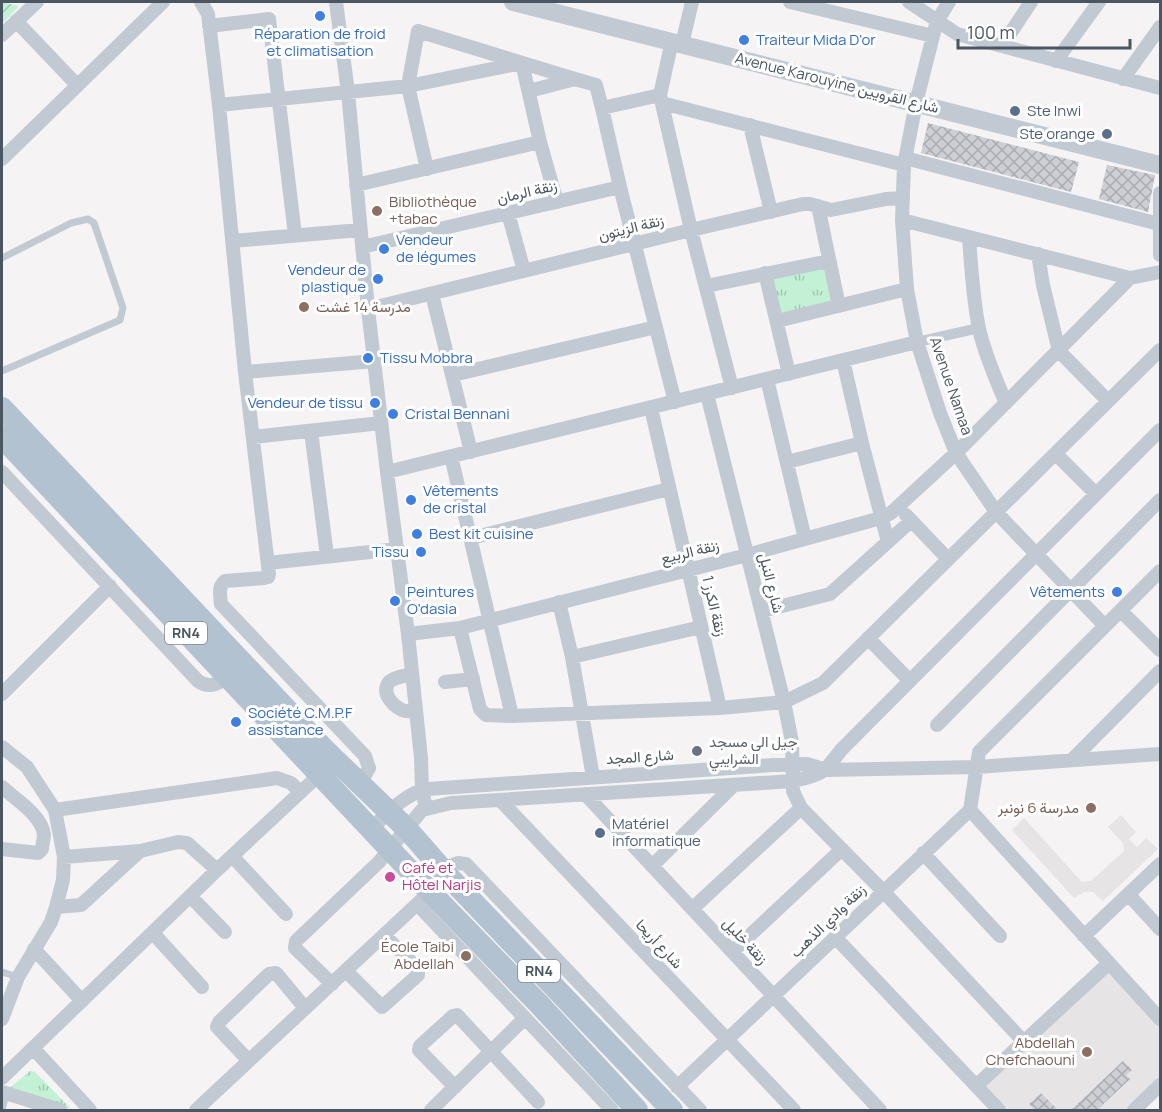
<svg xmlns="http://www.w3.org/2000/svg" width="1162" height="1112" font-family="Manrope,Vazirmatn,sans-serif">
	<defs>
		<pattern id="grass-tufts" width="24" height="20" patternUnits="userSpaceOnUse" patternTransform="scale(1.5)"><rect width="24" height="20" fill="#c3f1d5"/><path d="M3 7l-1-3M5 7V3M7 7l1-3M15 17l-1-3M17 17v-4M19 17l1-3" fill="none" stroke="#a0c6b0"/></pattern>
		<pattern id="garden-furrows" width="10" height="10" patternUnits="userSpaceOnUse" patternTransform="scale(1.5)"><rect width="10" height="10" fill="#c3f1d5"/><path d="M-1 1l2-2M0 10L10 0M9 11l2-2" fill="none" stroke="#a0c6b0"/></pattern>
		<pattern id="building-cross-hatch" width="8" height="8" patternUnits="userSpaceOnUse" patternTransform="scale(1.5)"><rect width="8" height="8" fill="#cdcfd5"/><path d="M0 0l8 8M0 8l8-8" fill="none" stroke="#a8abb0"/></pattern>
	</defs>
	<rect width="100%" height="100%" fill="#f5f3f3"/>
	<!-- education -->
	<path fill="#e6e4e5" d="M1121 815 1136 832 1129 839 1137 847 1146 838 1158 849 1103 901 1093 892H1084L1074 898 1012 830 1024 818 1082 882 1091 881 1124 851 1123 843 1108 827Z
		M1109 963 1160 1019V1085L1134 1110H999L976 1086Z"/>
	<!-- grass -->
	<path fill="url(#grass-tufts)" d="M828 262 838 306 779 320 769 273Z
		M30 1071 35 1072 70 1108 63 1110 5 1092Z"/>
	<!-- garden -->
	<path fill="url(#garden-furrows)" d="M2 2 19 6 2 24Z"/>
	<!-- building -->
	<path fill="url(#building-cross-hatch)" d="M928 123 1079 162 1071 192 921 153Z
		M1107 165 1155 175 1148 212 1099 199Z
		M1123 1061 1132 1070 1126 1075 1130 1079 1097 1110H1071Z
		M1041 1093 1058 1110H1035L1029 1104Z"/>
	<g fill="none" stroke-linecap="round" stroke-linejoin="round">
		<!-- service -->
		<path stroke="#c1cad2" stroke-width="7" d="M2 258 71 223 88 219 94 223 123 308 120 320 2 371
			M2 972 18 977
			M2 1110 6 1094"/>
		<!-- pedestrian -->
		<path stroke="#c1cad2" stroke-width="10" d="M917 342 979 328"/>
		<!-- minor -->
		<path stroke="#c1cad2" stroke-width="14" d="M201 2 208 14 219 105 245 372 269 574 268 577 264 578 225 581C218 587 220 594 221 604L365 756 369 768 360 784
			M336 2 348 92 368 309 387 472 408 634 421 758 422 790 426 808
			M790 2 933 36
			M909 2 957 34 1160 88
			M949 2 937 21 933 36 916 103 904 165 902 220 907 289 917 342 940 413 956 453 996 512 1105 626
			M16 21 77 85
			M209 26 269 19 295 235
			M2 35 37 2
			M672 41 660 95 691 230 732 388
			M682 44 692 2
			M1002 46 1031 2
			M1056 61 1099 2
			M1123 79 1160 27
			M529 91 575 79 596 85 602 108 660 95
			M662 103 904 165
			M219 105 408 86 522 63 540 142 557 202
			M750 125 771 212
			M905 158 1159 224
			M2 159 163 2
			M427 169 408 86 418 31 575 79
			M356 185 540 142
			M620 187 675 402
			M1160 193V255
			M818 206 839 306
			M508 213 524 271
			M902 220 1130 278 1160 272
			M969 237C971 267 973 299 979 329 985 354 995 378 1006 403
			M232 241 360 230
			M362 247 620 187 602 108
			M1038 254 1043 285 1059 351 1108 401
			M765 273 789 374
			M706 286 829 261
			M432 294 471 452
			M368 309 691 230 803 204H810L831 210 886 199 903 198
			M777 321 907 289
			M843 360 862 443 888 542
			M245 372 375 361
			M453 375 656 327
			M767 379 805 539
			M707 394 784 702 792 742 793 791 801 808 883 891 1024 1042
			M651 408 720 708
			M311 431 327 556
			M253 437 381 423
			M1056 454 1096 494
			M451 456 512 716
			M787 462 862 443
			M2 472 198 681C209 689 217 684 228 677
			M387 472 917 342
			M906 515 948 559
			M471 538 669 489
			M268 563 398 549
			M559 602 572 657 593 777
			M762 611 830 594 911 521
			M1121 611 1160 650
			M460 628 480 709 486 715 512 716 720 708 784 702 823 683 1160 350
			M408 634 460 628 747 555 881 518 891 513 956 453 1130 278
			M868 638 910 681
			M572 657 701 627
			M412 674C405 676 394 677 389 682 381 693 392 705 402 710 406 712 411 711 416 711
			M445 682 473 679
			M2 694 110 586
			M937 725 1160 500
			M2 747 27 767 55 810 64 857 63 880 56 907
			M1072 760 1160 671
			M2 787C15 799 42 815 44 835 44 839 42 845 42 849L38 853 2 849
			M585 794 880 1110
			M500 800 794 1110
			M55 810 277 778 291 783 300 792
			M970 810 1160 1019
			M371 829C387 814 405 793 428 789L773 765 807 764 826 770 977 767 1160 754
			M923 853 1000 936
			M232 856 286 914
			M64 857 140 851
			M652 866 733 786
			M443 869 458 863 466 864 700 1110
			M1129 895 1160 929
			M190 896 225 932
			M417 904 612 1110
			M693 908 801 808
			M153 933 202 987
			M1084 936 1160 864
			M835 937 999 1110
			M34 949 82 1001
			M733 951 842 849
			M346 971 382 1007 418 975V969L384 935
			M332 984 295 948 296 941 379 862 422 810 451 803 793 781C822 775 824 773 841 750L1160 430
			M2 1019 18 977 51 922 56 907 81 905 140 851 178 842 187 843 217 870
			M33 1048 90 1110
			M249 1061 217 1027 219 1022 269 974 276 973 305 1008
			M2 1078 217 870 319 775
			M976 1086 1109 963
			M455 1087 419 1050 420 1046 453 1016 457 1015 538 1102
			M677 1087 970 810 979 752 1160 571
			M2 1092 60 1110
			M196 1110 430 892
			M431 1110 524 1019
			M1134 1110 1160 1085"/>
		<!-- tertiary -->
		<path stroke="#c1cad2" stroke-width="18" d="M513 2 1160 165"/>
		<!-- primary -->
		<path stroke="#b3c2d1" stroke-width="22" d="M2 408 326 751 407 829 449 877 672 1110
			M2 437 430 892 539 1004 637 1110"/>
	</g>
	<!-- markers -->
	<g fill="#3f7fe0" stroke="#fff" stroke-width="2">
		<circle cx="320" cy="16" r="6"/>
		<circle cx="744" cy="40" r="6"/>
		<circle cx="384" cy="249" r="6"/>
		<circle cx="378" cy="279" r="6"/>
		<circle cx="368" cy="358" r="6"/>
		<circle cx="375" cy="403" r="6"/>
		<circle cx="393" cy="414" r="6"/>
		<circle cx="411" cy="500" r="6"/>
		<circle cx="417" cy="534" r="6"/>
		<circle cx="421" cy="552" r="6"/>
		<circle cx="1117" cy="592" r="6"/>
		<circle cx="395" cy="601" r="6"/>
		<circle cx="236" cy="722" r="6"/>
	</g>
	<g fill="#5c6f8a" stroke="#fff" stroke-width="2">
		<circle cx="1015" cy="111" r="6"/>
		<circle cx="1107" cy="134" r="6"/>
		<circle cx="600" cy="833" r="6"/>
	</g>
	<g fill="#8d6e63" stroke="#fff" stroke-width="2">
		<circle cx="377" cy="211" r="6"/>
		<circle cx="304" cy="307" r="6"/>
		<circle cx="1091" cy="808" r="6"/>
		<circle cx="466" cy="956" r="6"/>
		<circle cx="1087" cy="1052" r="6"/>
	</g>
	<circle fill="#6b7280" stroke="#fff" stroke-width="2" cx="697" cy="751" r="6"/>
	<circle fill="#d1479c" stroke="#fff" stroke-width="2" cx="390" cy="877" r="6"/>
	<g text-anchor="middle" stroke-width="6" stroke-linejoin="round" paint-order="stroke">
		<!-- shield labels -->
		<g fill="#fff" stroke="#808990" stroke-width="1.5">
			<rect x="165" y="622" width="42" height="22" rx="4.5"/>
			<rect x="518" y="960" width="42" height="22" rx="4.5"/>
		</g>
		<g font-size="14" font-weight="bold" fill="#4a5661">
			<text x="186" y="638">RN4</text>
			<text x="539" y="976">RN4</text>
		</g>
		<!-- shop labels -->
		<g font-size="15" fill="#366cbe" stroke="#fff" text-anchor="start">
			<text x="320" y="39" text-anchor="middle">Réparation de froid<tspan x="320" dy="17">et climatisation</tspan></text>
			<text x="756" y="45">Traiteur Mida D'or</text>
			<text x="396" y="245">Vendeur<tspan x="396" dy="17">de légumes</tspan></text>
			<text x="366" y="275" text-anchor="end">Vendeur de<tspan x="366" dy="17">plastique</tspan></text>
			<text x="380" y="363">Tissu Mobbra</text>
			<text x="363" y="408" text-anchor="end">Vendeur de tissu</text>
			<text x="405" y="419">Cristal Bennani</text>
			<text x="423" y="496">Vêtements<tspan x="423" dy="17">de cristal</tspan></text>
			<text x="429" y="539">Best kit cuisine</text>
			<text x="409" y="557" text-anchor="end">Tissu</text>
			<text x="407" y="597">Peintures<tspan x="407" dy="17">O'dasia</tspan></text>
			<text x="1105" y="597" text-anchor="end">Vêtements</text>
			<text x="248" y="718">Société C.M.P.F<tspan x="248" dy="17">assistance</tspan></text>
		</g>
		<!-- street labels -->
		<g font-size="15" fill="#4a5661" stroke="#fff">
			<text transform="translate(837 83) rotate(14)" y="5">Avenue Karouyine شارع القرويين</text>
			<text transform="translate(527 192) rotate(-13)" y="5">زنقة الرمان</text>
			<text transform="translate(631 228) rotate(-14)" y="5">زنقة الزيتون</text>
			<text transform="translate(951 386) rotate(71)" y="5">Avenue Namaa</text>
			<text transform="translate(690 552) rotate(-14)" y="5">زنقة الربيع</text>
			<text transform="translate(771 583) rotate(76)" y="5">شارع النبل</text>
			<text transform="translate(714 606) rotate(77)" y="5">زنقة الكرز 1</text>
			<text transform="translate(640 757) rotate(-4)" y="5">شارع المجد</text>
			<text transform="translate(828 921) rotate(-44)" y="5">زنقة وادي الذهب</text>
			<text transform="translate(745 941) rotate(47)" y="5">زنقة خليل</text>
			<text transform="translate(659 944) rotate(47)" y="5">شارع أريحا</text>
		</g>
		<!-- service labels -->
		<g font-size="15" fill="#4e5e75" stroke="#fff" text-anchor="start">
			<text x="1027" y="116">Ste Inwi</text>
			<text x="1095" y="139" text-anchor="end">Ste orange</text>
			<text x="612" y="829">Matériel<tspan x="612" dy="17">informatique</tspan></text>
		</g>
		<!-- education labels -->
		<g font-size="15" fill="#785e54" stroke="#fff" text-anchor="end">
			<text x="389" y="207" text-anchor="start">Bibliothèque<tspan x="389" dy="17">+tabac</tspan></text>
			<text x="316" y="312" text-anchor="start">مدرسة 14 غشت</text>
			<text x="1079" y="813">مدرسة 6 نونبر</text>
			<text x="454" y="952">École Taibi<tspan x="454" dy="17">Abdellah</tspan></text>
			<text x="1075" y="1048">Abdellah<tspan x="1075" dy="17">Chefchaouni</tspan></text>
		</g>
		<!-- worship labels -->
		<g font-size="15" fill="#5b616d" stroke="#fff" text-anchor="start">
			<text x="709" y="747">جيل الي مسجد<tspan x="709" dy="17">الشرايبي</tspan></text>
		</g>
		<!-- hotel labels -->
		<g font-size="15" fill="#b23c85" stroke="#fff" text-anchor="start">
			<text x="402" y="873">Café et<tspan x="402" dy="17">Hôtel Narjis</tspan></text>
		</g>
	</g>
	<!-- border -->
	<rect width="1162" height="1112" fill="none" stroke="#4a5661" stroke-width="6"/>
	<!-- scale -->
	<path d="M958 39v9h172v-9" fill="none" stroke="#4a5661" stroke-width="3"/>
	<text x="967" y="39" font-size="18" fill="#4a5661" stroke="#ffffff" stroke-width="4.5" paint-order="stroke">100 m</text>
</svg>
